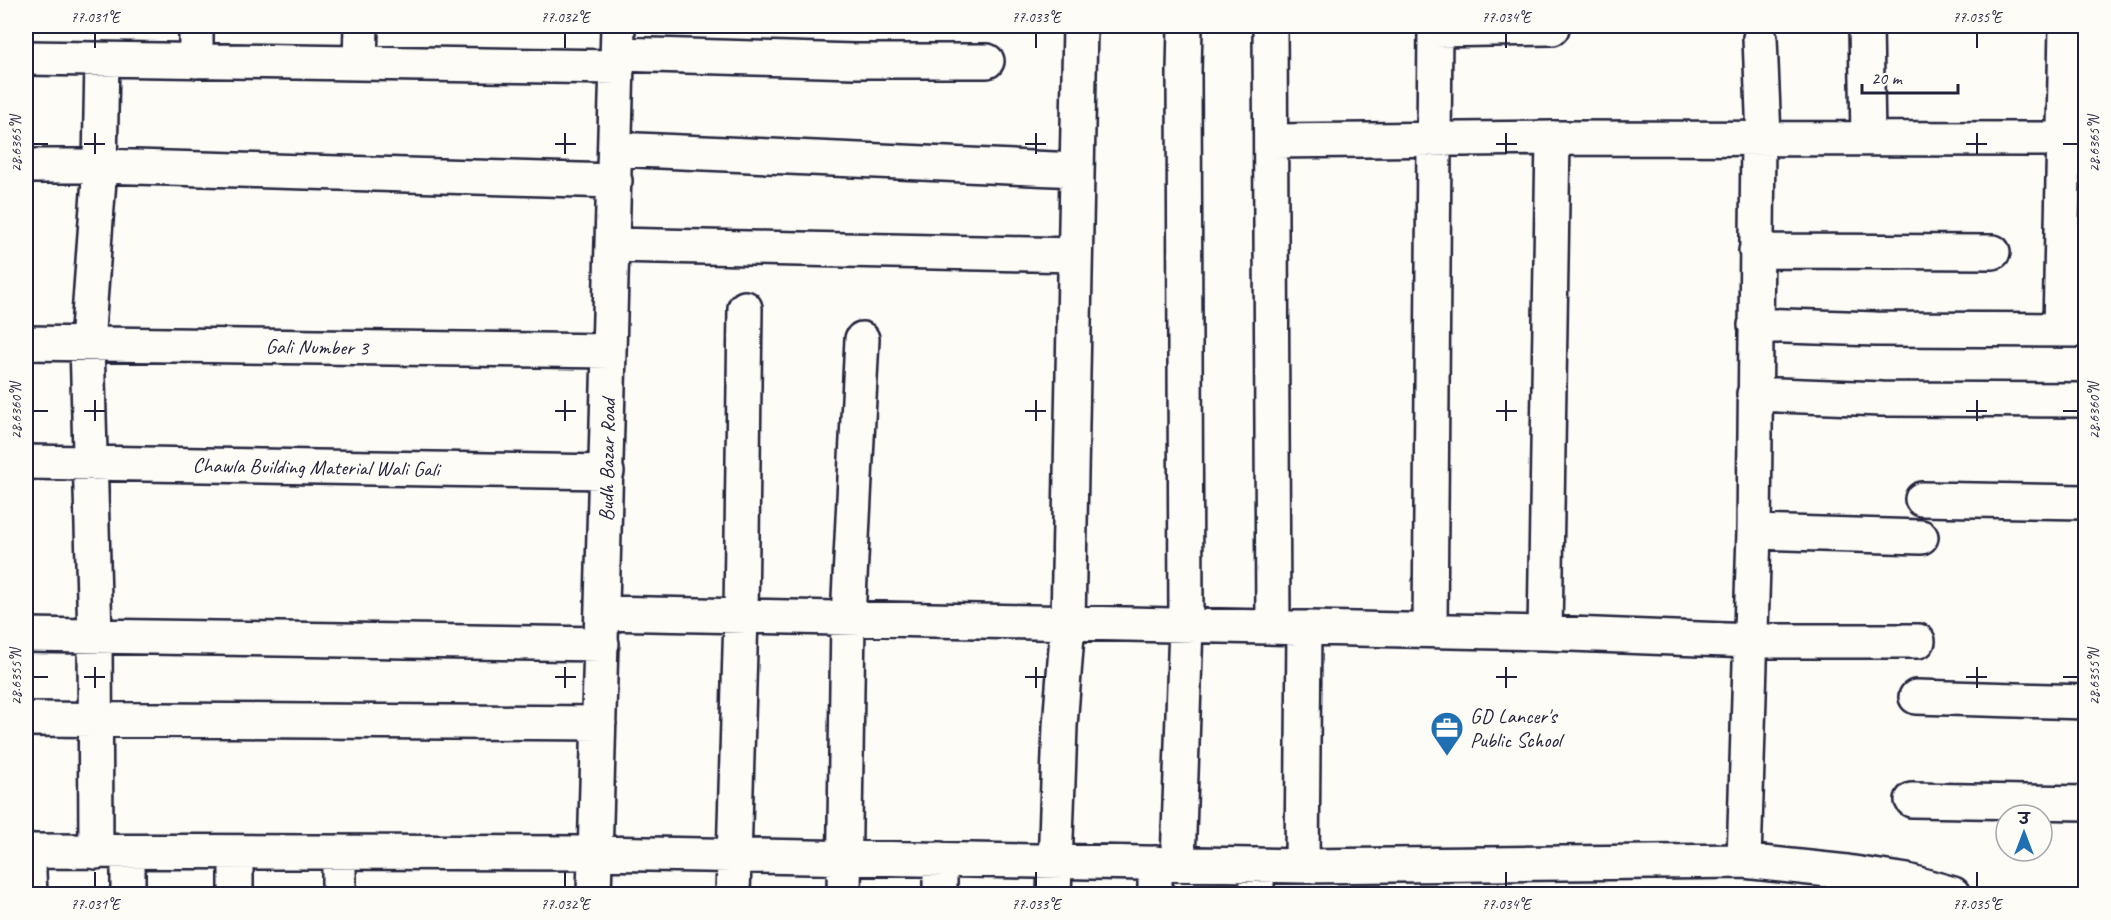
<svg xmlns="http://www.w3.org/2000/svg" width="2111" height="920" font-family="Caveat,'Playpen Sans Deva',sans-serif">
	<rect width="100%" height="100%" fill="#fdfcf7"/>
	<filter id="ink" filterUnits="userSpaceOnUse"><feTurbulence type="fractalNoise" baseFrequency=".0167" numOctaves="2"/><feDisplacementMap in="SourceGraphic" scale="12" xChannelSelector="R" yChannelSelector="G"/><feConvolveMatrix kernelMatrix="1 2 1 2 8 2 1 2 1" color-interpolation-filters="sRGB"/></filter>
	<g filter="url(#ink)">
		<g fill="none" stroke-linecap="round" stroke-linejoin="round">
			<!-- street casing -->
			<g stroke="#22223b" stroke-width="38">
				<path id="street" d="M196 26V61
					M1270 26 1273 627
					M1866 26 1868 138
					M1435 30 1552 28
					M1760 38 1764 138
					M618 54 854 61H987
					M26 58 618 67
					M360 63 361 26
					M1271 141 1553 138 2064 139
					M615 149 1077 170
					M26 166H100L615 181
					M613 245 1075 255
					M1756 251 1993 252
					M1755 325 1876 329 2086 330
					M2060 330 2066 26
					M26 343 609 351
					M1754 394 1882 399 2086 400
					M26 462 607 472
					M1922 499 2086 502
					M1754 532 1921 537
					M603 613 1545 633 1751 641H1918
					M1430 630 1435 26
					M1545 633 1553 138
					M26 635 602 644
					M1916 697 2086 702
					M26 719 599 723
					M1912 800 2086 803
					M26 851 594 853 1302 866 1744 861 1847 872 1907 881 1953 894
					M28 851 30 894
					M96 852 95 636 87 343 100 166 102 60
					M128 852V894
					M940 859V894
					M1744 861 1754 532 1758 138
					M1178 863 1186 625 1184 72 1185 26
					M1302 866 1304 628
					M236 894V852
					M339 894V852
					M594 894 618 26
					M733 894 741 615 745 308
					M844 894 848 618 862 339
					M1054 894 1060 726 1068 622 1080 26
					M1155 894V863
					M1257 894V865"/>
			</g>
			<!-- street -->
			<use href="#street" stroke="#fdfcf7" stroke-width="33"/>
		</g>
	</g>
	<!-- ticks -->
	<path fill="none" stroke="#22223b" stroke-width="2" d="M95 33V48M565 33V48M1036 33V48M1506 33V48M1977 33V48M95 133V154M565 133V154M1036 133V154M1506 133V154M1977 133V154M33 144H48M84 144H105M555 144H576M1025 144H1046M1496 144H1517M1966 144H1987M2063 144H2078M95 400V421M565 400V421M1036 400V421M1506 400V421M1977 400V421M33 411H48M84 411H105M555 411H576M1025 411H1046M1496 411H1517M1966 411H1987M2063 411H2078M95 667V688M565 667V688M1036 667V688M1506 667V688M1977 667V688M33 677H48M84 677H105M555 677H576M1025 677H1046M1496 677H1517M1966 677H1987M2063 677H2078M95 872V887M565 872V887M1036 872V887M1506 872V887M1977 872V887"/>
	<!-- icons -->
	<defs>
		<g id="office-pin" transform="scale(1.725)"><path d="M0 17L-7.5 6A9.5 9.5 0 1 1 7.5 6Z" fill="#1f6fb2" stroke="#fdfcf7"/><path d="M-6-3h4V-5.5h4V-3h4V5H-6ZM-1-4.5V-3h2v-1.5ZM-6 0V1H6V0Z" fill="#fff"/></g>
	</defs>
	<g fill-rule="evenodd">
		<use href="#office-pin" x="1447" y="728"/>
	</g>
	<g text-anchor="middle" stroke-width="5" stroke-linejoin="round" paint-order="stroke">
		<!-- street labels -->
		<g font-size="21" fill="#22223b" stroke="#fdfcf7">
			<text transform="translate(317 347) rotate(1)" y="7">Gali Number 3</text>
			<text transform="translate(607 460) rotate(-89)" y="7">Budh Bazar Road</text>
			<text transform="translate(316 467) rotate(1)" y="7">Chawla Building Material Wali Gali</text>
		</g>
		<!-- poi labels -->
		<g font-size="21" fill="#22223b" stroke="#fdfcf7" text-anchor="start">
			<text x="1470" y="723">GD Lancer's<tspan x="1470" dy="24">Public School</tspan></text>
		</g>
	</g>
	<!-- margin -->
	<rect width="2111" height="920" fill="none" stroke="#fdfcf7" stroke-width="66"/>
	<!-- north arrow -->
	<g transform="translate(2024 833)"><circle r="28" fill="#fdfcf7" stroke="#a5a5ac" stroke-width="1.5"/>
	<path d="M0-4.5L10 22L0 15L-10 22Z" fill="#1f6fb2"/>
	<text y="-9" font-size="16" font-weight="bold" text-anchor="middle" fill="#22223b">उ</text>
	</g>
	<!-- scale -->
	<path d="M1862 84v9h96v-9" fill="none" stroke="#22223b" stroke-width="3"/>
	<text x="1871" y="84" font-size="18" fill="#22223b" stroke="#fdfcf7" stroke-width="4.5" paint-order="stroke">20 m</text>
	<rect x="33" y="33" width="2045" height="854" fill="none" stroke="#22223b" stroke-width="2"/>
	<g font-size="15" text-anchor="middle" fill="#22223b">
		<text x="95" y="22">77.031°E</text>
		<text x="565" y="22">77.032°E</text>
		<text x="1036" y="22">77.033°E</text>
		<text x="1506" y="22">77.034°E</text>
		<text x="1977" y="22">77.035°E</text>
		<text transform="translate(16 144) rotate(-90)" y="5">28.6365°N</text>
		<text transform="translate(2094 144) rotate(-90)" y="5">28.6365°N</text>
		<text transform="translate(16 411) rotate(-90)" y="5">28.6360°N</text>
		<text transform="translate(2094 411) rotate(-90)" y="5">28.6360°N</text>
		<text transform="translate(16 677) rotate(-90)" y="5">28.6355°N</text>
		<text transform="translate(2094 677) rotate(-90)" y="5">28.6355°N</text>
		<text x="95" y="909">77.031°E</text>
		<text x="565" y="909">77.032°E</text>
		<text x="1036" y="909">77.033°E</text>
		<text x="1506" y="909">77.034°E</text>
		<text x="1977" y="909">77.035°E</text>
	</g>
</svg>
